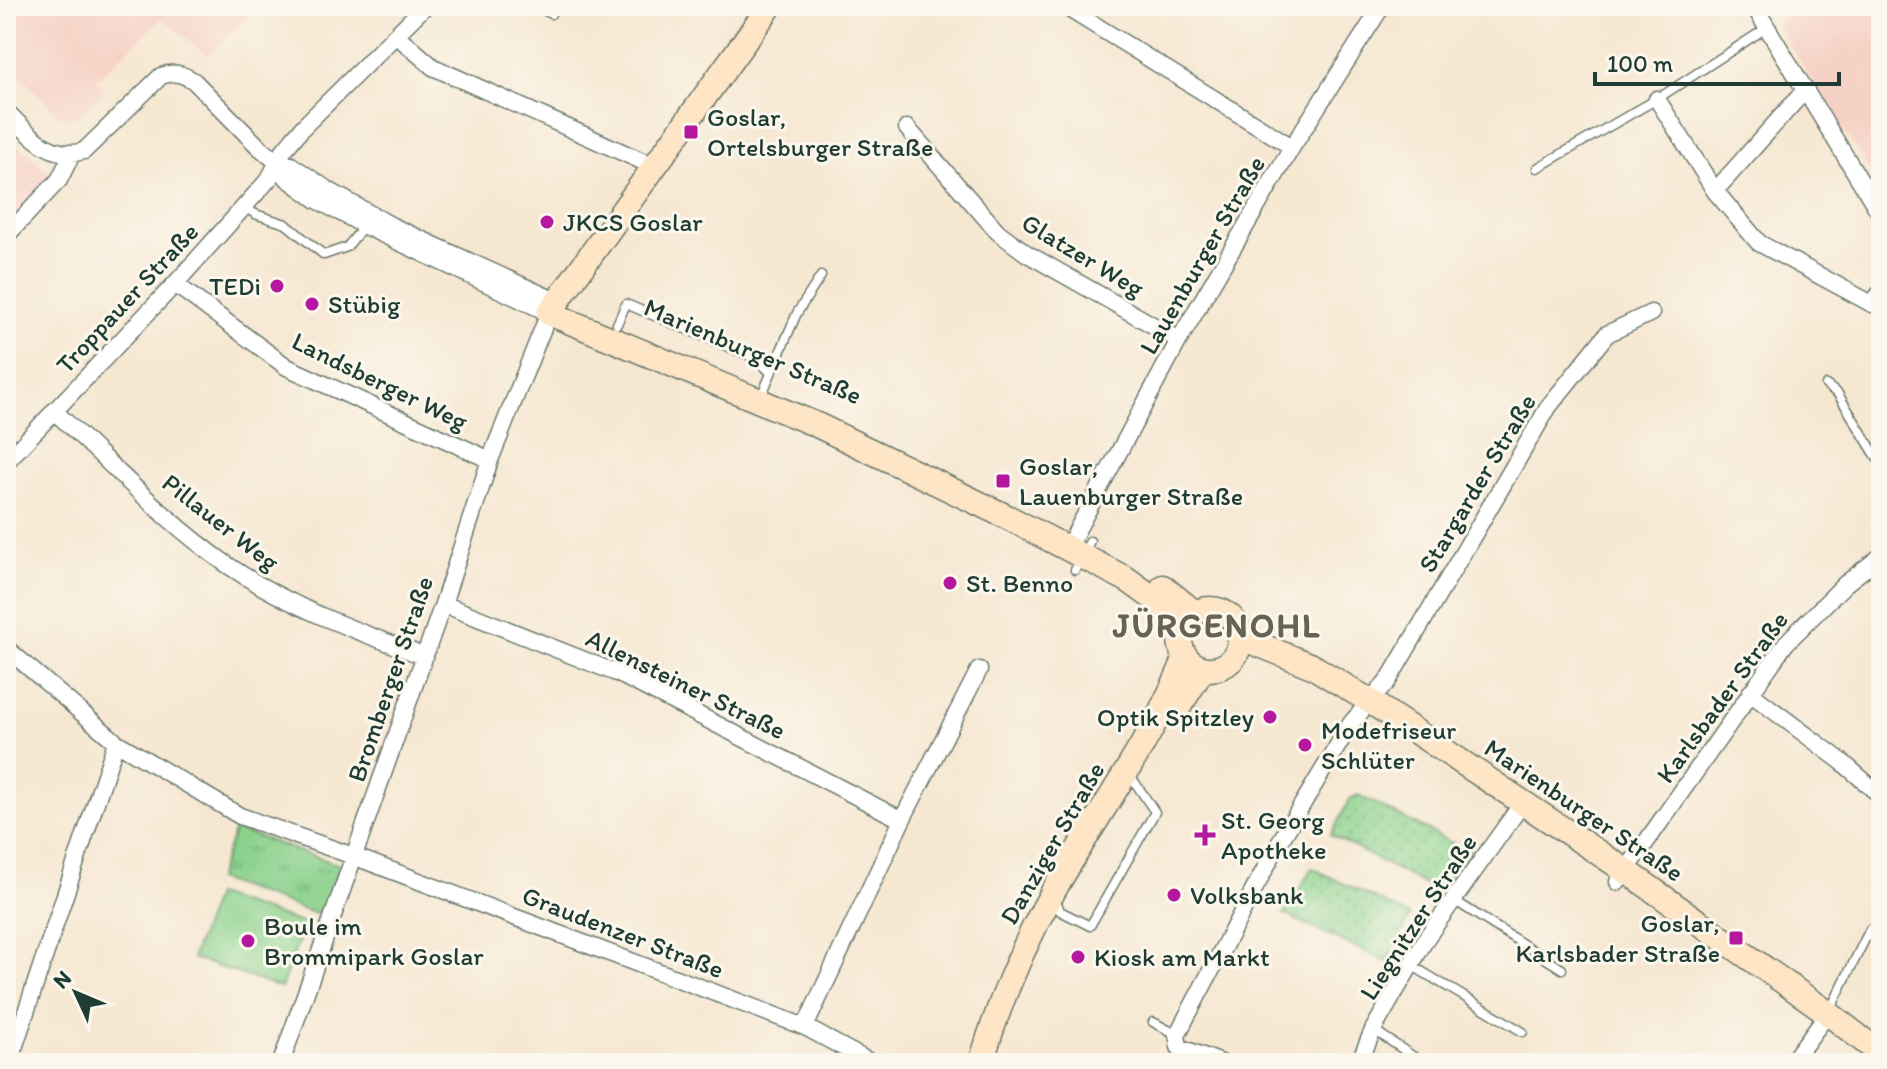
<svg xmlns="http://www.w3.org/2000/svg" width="1887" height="1069" font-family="Itim,sans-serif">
	<defs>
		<pattern id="grass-dots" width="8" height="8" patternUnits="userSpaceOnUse" patternTransform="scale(2)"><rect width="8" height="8" fill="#8ad18c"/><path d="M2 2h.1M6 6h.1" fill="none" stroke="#70ab73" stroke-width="1.8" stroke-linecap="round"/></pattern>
		<pattern id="park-tufts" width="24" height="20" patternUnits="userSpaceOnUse" patternTransform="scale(2)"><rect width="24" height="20" fill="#8ad18c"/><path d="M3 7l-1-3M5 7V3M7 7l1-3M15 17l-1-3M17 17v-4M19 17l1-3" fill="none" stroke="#70ab73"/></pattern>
	</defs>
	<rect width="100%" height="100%" fill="#fbf7ec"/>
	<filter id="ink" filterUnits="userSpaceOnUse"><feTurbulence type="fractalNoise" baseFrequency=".0125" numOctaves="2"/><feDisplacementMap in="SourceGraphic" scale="16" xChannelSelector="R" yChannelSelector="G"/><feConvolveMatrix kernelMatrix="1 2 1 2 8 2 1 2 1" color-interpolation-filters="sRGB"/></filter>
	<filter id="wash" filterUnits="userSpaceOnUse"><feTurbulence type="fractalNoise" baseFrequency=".006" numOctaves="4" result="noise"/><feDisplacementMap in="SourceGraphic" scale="32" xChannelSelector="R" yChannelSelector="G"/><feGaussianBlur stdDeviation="1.8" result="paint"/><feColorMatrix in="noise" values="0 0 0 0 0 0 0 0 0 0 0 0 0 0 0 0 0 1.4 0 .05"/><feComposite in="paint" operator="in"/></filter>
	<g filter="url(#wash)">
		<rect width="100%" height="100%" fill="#f6e7d1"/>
		<!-- built -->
		<path fill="#f6d1c5" d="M6 6H258L208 56 162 18 96 80 105 90 76 118 58 116 22 77 6 76Z
			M1793 6H1881V189L1777 26Z
			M6 133 54 178 6 228Z"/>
		<!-- grass -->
		<path fill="url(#grass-dots)" stroke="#548760" stroke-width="2" d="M1358 795 1456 845 1470 850 1439 892 1331 835 1350 799Z
			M1312 868 1410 916 1387 962 1284 914Z"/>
		<!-- park -->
		<path fill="url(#park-tufts)" stroke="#548760" stroke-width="2" d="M235 829 340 865 322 916 217 879Z"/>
		<!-- pitch -->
		<path fill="#8ad18c" stroke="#548760" stroke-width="2" d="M215 895 305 924 281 988 192 958Z"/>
	</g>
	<g filter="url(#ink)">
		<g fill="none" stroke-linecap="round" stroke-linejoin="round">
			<!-- lane casing -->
			<g stroke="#6a786b" stroke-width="11">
				<path id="lane" d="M536 6 551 14
					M1537 168 1657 99 1768 27
					M1863 185 1881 174
					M245 207 255 214 286 224 324 255 347 247 364 226
					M617 324 626 304 757 359 771 373
					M1826 385 1838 394 1881 464
					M760 399 797 313 821 276
					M1075 570 1090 541
					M1452 899 1562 969
					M1056 900 1060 911 1090 926 1155 812 1134 781
					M1411 965 1523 1032
					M1830 1010 1870 929
					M1153 1022 1176 1034
					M1374 1030 1423 1063"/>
			</g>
			<!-- street casing -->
			<g stroke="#6a786b" stroke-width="19">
				<path id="street" d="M1064 6 1292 147
					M1754 6 1881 215
					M396 35 433 67 653 166
					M1657 99 1715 191 1759 243 1872 304 1881 292
					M6 111C28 133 50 161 84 151L161 76C174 71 183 74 194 81L257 145 278 163 287 178 317 200 365 226 549 313 490 460 443 604 281 1063
					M907 128 998 232 1026 253 1179 340
					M278 163 291 165 328 190 392 226 556 301
					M1715 191 1806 89
					M6 236 59 180 72 154
					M175 284 287 367 490 460
					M54 411C111 463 165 522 229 566 289 607 356 631 424 656
					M6 462 175 284 269 179 284 150 303 127 425 6
					M1068 547 1179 340 1292 147 1382 6
					M443 604 619 674 902 820 805 1027
					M6 648 116 742 240 816 353 856 805 1027 872 1063
					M1750 693 1841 761 1881 796
					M902 820 979 670
					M1618 882 1786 643 1845 584 1881 556
					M9 1063 116 742
					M1221 1063 1179 1047 1177 1035 1276 848 1352 722 1388 681 1549 406 1607 334 1651 313
					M1359 1063 1373 1030 1427 937 1524 801
					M1791 1063 1828 1013"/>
			</g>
			<!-- secondary casing -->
			<g stroke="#6a786b" stroke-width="27">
				<path id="secondary" d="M770 6 549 313 817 425 1009 518 1128 580 1160 603 1183 626
					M1163 587 1195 613
					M1180 639a30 30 0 1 1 60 0a30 30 0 1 1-60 0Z
					M1240 637 1312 666 1371 702 1626 871 1828 1013 1881 1054
					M1175 713 1203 669
					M981 1063C999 1002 1023 945 1054 890 1098 813 1153 739 1186 657"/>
			</g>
			<!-- lane -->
			<use href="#lane" stroke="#fff" stroke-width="8"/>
			<!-- street -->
			<use href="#street" stroke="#fff" stroke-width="16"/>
			<!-- secondary -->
			<use href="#secondary" stroke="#fde5c5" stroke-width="24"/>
		</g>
	</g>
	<!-- markers -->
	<g fill="#b5179e" stroke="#fbf7ec" stroke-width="3">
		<rect x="683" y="124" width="16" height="16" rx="4"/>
		<circle cx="547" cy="222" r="8"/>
		<circle cx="277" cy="286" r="8"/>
		<circle cx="312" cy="304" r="8"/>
		<rect x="995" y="473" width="16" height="16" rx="4"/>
		<circle cx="950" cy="583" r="8"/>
		<circle cx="1270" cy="717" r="8"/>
		<circle cx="1305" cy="745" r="8"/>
		<path d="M1201 823h8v8h8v8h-8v8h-8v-8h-8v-8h8z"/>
		<circle cx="1174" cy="895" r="8"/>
		<rect x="1728" y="930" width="16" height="16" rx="4"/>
		<circle cx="248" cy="941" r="8"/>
		<circle cx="1078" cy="957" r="8"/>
	</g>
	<g text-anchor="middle" stroke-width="6" stroke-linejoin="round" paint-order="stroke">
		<!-- poi labels -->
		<g font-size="26" fill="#1f3d34" stroke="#fbf7ec" text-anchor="start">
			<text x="707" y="126">Goslar,<tspan x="707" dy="30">Ortelsburger Straße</tspan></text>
			<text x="563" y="231">JKCS Goslar</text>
			<text x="261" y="295" text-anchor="end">TEDi</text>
			<text x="328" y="313">Stübig</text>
			<text x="1019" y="475">Goslar,<tspan x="1019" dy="30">Lauenburger Straße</tspan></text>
			<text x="966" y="592">St. Benno</text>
			<text x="1254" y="726" text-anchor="end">Optik Spitzley</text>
			<text x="1321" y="739">Modefriseur<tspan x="1321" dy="30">Schlüter</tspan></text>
			<text x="1221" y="829">St. Georg<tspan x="1221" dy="30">Apotheke</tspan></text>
			<text x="1190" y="904">Volksbank</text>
			<text x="1720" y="932" text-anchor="end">Goslar,<tspan x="1720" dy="30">Karlsbader Straße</tspan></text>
			<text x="264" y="935">Boule im<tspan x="264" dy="30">Brommipark Goslar</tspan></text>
			<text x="1094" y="966">Kiosk am Markt</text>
		</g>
		<!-- street labels -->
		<g font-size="26" fill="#1f3d34" stroke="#fbf7ec">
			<text transform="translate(1083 255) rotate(31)" y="9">Glatzer Weg</text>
			<text transform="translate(1202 255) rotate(-60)" y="9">Lauenburger Straße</text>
			<text transform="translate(127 298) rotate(-47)" y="9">Troppauer Straße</text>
			<text transform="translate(753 351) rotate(23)" y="9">Marienburger Straße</text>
			<text transform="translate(380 381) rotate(26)" y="9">Landsberger Weg</text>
			<text transform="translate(1477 483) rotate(-59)" y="9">Stargarder Straße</text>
			<text transform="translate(221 522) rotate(38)" y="9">Pillauer Weg</text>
			<text transform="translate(390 679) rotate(-71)" y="9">Bromberger Straße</text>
			<text transform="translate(686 684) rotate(26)" y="9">Allensteiner Straße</text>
			<text transform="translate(1722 697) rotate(-54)" y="9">Karlsbader Straße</text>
			<text transform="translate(1584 810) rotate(34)" y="9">Marienburger Straße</text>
			<text transform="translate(1052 843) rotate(-60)" y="9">Danziger Straße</text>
			<text transform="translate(1418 917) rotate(-57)" y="9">Liegnitzer Straße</text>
			<text transform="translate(623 932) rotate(21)" y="9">Graudenzer Straße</text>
		</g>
		<!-- district labels -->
		<g font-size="34" font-weight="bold" letter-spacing="2" fill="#686254" stroke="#fbf7ec">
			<text x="1217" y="637">JÜRGENOHL</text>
		</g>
	</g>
	<!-- margin -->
	<rect width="1887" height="1069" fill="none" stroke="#fbf7ec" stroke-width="32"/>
	<!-- north arrow -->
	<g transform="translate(76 993) rotate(314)" stroke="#fbf7ec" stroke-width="6" paint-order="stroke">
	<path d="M0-6L14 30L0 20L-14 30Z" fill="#1f3d34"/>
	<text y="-12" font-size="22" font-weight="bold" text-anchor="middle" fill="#1f3d34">N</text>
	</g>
	<!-- scale -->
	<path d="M1595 72v12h244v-12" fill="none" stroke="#1f3d34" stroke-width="4"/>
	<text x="1607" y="72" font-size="24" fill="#1f3d34" stroke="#fbf7ec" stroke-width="6" paint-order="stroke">100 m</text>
</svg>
